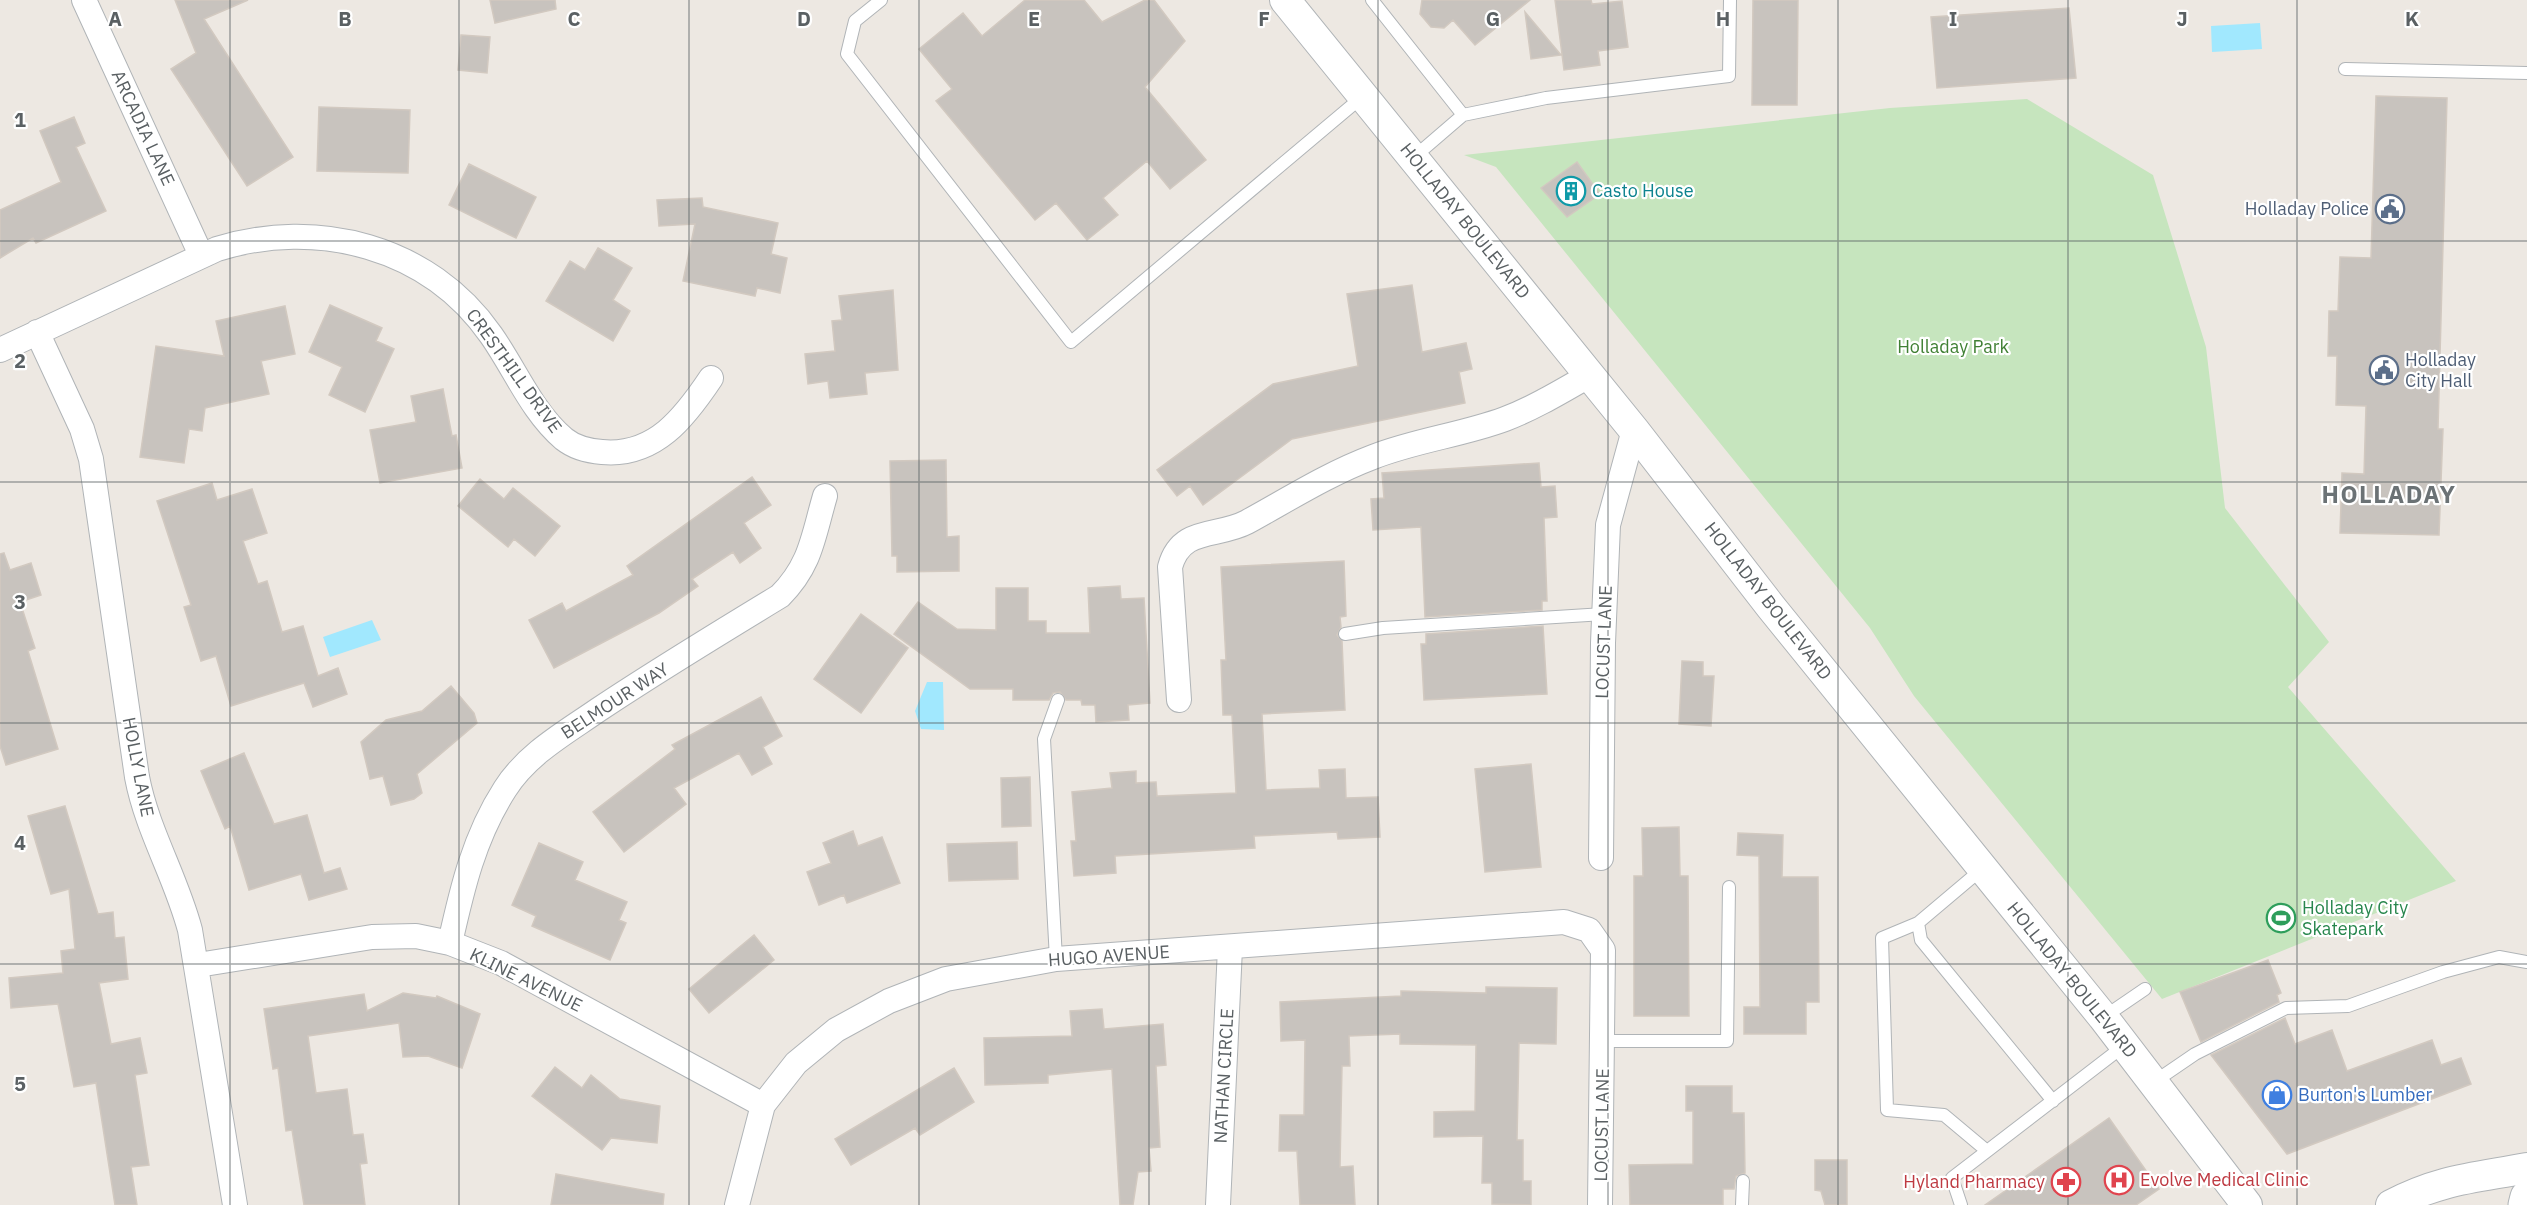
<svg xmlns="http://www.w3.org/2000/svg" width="2527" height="1205" font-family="'IBM Plex Sans',sans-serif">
	<rect width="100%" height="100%" fill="#ede8e2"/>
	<!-- green -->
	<path fill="#c6e5be" d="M2027 99 2153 175 2206 347 2225 508 2329 642 2288 687 2456 881 2162 999 1914 696 1870 628 1496 167 1464 155 1890 108Z"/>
	<!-- water -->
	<path fill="#a1e8fe" d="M2260 23 2262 49 2212 52 2211 26Z
		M372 620 381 640 330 657 323 637Z
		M927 682H943L944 730 921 729 915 711Z"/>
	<!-- building -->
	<path fill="#c8c3be" stroke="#d2c9c0" stroke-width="1.5" d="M175 0H248L204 19 293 157 247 186 171 69 196 53Z
		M490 0H555L556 9 495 23Z
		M1025 0H1084L1102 22 1145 0H1154L1185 41 1145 87 1206 160 1170 189 1147 161 1103 198 1118 215 1087 240 1056 203 1035 220 936 101 952 89 919 49 963 13 982 36Z
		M1422 0H1530L1475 45 1453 20 1444 28 1431 27 1420 14Z
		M1555 0H1591L1592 4 1622 1 1628 47 1598 51 1600 65 1564 70Z
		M1753 0H1798L1797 105H1752Z
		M2069 8 2076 78 1937 88 1931 17Z
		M1525 12 1561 55 1531 59Z
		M461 35 490 37 487 73 458 70Z
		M2376 96 2447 98 2438 429H2443L2439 535 2340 533 2342 473 2364 474 2366 406 2336 405 2337 356H2328L2329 311H2338L2340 257 2371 258Z
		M319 107 410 110 408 173 317 171Z
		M74 117 85 143 76 147 106 211 36 243 33 238 0 258V210L61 182 40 131Z
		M1577 162 1600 194 1567 217 1541 188Z
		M469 164 536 197 516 238 449 205Z
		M702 198 703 207 778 223 771 254 787 258 780 293 757 288 755 296 683 281 695 224 659 226 657 200Z
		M598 248 632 268 613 300 630 311 613 341 546 301 570 261 585 270Z
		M1412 285 1422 352 1466 343 1472 369 1459 372 1465 403 1292 439 1203 505 1190 486 1177 496 1157 470 1273 384 1358 366 1347 294Z
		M893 290 898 370 865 373 867 394 830 398 828 381 808 384 805 354 835 351 832 321 842 320 839 296Z
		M330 305 382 328 376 341 394 349 365 412 329 395 342 367 309 352Z
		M285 306 295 354 261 361 269 394 205 408 202 431 189 429 184 463 140 457 156 346 224 356 216 321Z
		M443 389 452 436 456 435 462 468 380 483 370 430 416 422 411 396Z
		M946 460 947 537 959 536V571L897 572V556H892L890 461Z
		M1539 463 1541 487 1555 486 1557 517 1544 518 1547 601H1542V610L1425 617 1421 527 1373 530 1371 499 1384 498 1382 473Z
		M752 477 771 505 744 523 761 548 740 563 733 552 692 579 698 586 659 613 554 668 529 620 562 603 566 611 633 575 627 566Z
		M480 479 504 499 513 488 560 526 535 556 514 539 508 547 458 506Z
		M212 483 217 500 252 489 267 533 243 541 258 584 267 581 282 632 303 626 318 676 338 668 347 694 313 707 304 683 231 706 216 656 201 661 184 607 191 605 157 501Z
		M4 553 10 570 31 563 41 595 20 602 35 648 28 651 58 749 6 765 0 746V554Z
		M1344 561 1346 616 1340 617 1341 627 1337 635 1342 641 1345 710 1262 714 1266 790 1320 788 1319 770 1345 769 1346 798 1378 797 1380 837 1338 839 1337 832 1254 836 1255 848 1115 856 1116 873 1074 876 1071 841H1076L1072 792 1112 788 1110 773 1136 771V783L1156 782 1157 796 1236 793 1232 715H1223L1221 660H1226L1221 567Z
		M1120 586 1121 599 1144 598 1150 703 1128 705 1129 720 1096 722 1095 705H1082L1081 700H1066L1060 692 1053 693 1049 700H1013V689H970L894 634 918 602 957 629 996 630V588H1028V621H1046V633H1090L1088 588Z
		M861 614 908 648 861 713 814 679Z
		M1543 626 1547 694 1424 700 1421 644H1426V634Z
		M1682 661 1703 662V676H1714L1711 726 1679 724Z
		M451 686 474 713 477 723 417 774 422 793 414 799 391 805 383 776 370 779 361 742 386 720 422 711Z
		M761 697 782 736 763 747 772 764 752 775 739 753 674 788 686 804 624 852 593 812 675 749 672 745Z
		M244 753 274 824 307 815 324 873 340 868 347 889 309 900 301 874 249 890 230 826 225 829 201 771Z
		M1531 764 1541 867 1485 872 1475 769Z
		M1030 777 1031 826 1002 827 1001 778Z
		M65 806 98 914 113 912 115 938 124 937 128 979 99 983 111 1044 140 1038 147 1073 135 1075 149 1165 131 1167 137 1205H115L96 1083 74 1087 58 1004 11 1008 9 978 63 973 61 951 75 949 69 889 51 894 28 816Z
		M1679 827 1680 876H1688L1689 1016H1634V876H1643L1642 828Z
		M853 831 858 846 882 837 900 883 847 903 844 895 819 905 807 872 831 863 823 843Z
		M1738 833 1783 835 1782 877H1818L1819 1002H1806V1034H1744V1007H1760L1759 856 1737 855Z
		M1017 842 1018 879 949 881 947 844Z
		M539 843 583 862 575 880 627 902 619 920 626 923 610 960 532 926 536 916 512 905Z
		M754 935 774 960 709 1013 689 989Z
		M2268 960 2281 993 2277 995 2279 1002 2201 1042 2180 992Z
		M1486 987 1557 988 1556 1044 1519 1043 1517 1140H1523V1181H1531V1205L1492 1204V1183H1482L1483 1136 1434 1137V1112L1475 1111 1476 1045 1400 1044V1034L1349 1036 1350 1066H1342L1340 1167 1353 1166 1355 1205H1300L1297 1151H1279L1280 1115H1304L1305 1040 1281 1041 1280 1002 1401 996V991L1486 993Z
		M403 993 436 998 437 996 480 1014 462 1068 428 1056 403 1057 399 1023 308 1036 316 1093 347 1089 353 1135 363 1134 367 1163 360 1164 365 1205H304L292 1130 286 1131 278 1068 273 1069 264 1009 364 994 367 1011Z
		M1102 1009 1104 1029 1163 1024 1166 1065 1156 1066 1160 1147 1149 1148 1151 1171 1138 1172 1133 1205H1120L1112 1069 1048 1075V1083L985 1085 984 1038 1072 1036 1070 1011Z
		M2285 1018 2295 1044 2332 1030 2347 1071 2432 1040 2441 1065 2461 1058 2471 1084 2287 1154 2211 1055Z
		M555 1067 582 1088 591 1075 620 1099 660 1106 657 1143 611 1138 602 1150 532 1096Z
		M954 1068 974 1102 920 1135 915 1128 851 1165 835 1139Z
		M1686 1086H1732V1113H1744L1745 1173 1736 1176 1734 1189H1723V1205H1630L1629 1165 1693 1164V1111H1686Z
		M2109 1118 2159 1189 2136 1205H1985Z
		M1815 1160H1847V1205H1825L1821 1191 1815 1190Z
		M556 1174 664 1194 663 1205H551Z"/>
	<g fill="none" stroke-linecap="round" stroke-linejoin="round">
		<!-- service casing -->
		<g stroke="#b0b4b7" stroke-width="14">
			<path id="service" d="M881 0 855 21 847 54 1071 342 1362 97
				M1372 0 1463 115 1546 98 1729 76 1730 0
				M2345 69 2527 73
				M1413 158 1463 115
				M1345 634 1383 628 1604 614
				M1982 869 1918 923 1882 938 1887 1110 1944 1115 1987 1151
				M1918 923 1921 940 2053 1101
				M1056 959 1044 739 1058 700
				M2104 1017 2145 989
				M1604 1041H1727L1729 887
				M2154 1082 2195 1054 2286 1008 2348 1006 2443 972 2499 957 2527 962
				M1742 1205 1743 1181
				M1961 1205 1952 1178 2125 1045"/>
		</g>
		<!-- minor casing -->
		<g stroke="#b0b4b7" stroke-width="26">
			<path id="minor" d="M84 0 201 255
				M37 332 82 429 91 459 137 777C147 830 176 877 190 930L235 1205
				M0 350 217 249C317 218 429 246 491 335 515 369 532 412 564 439 574 447 589 451 602 452 655 457 685 417 711 378
				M1179 700 1170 567C1181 526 1217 538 1247 522 1289 499 1328 474 1373 457 1416 440 1462 435 1505 419 1534 408 1562 391 1590 375
				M1601 858 1603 643 1608 525 1634 430
				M450 943C462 889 474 837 505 789 527 754 565 733 598 710 658 670 719 633 780 596 811 565 813 537 825 496
				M198 965 372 937 416 936 450 943 501 963 763 1105
				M737 1205 763 1105 796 1063 836 1030 889 1001 946 979 1056 959 1564 922 1589 930 1603 950 1600 1205
				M1218 1205 1230 948"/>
		</g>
		<!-- tertiary casing -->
		<g stroke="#b0b4b7" stroke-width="32">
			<path id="tertiary" d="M1285 0 1634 430 1771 607 2103 1017 2247 1205
				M2391 1205C2441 1179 2474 1178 2527 1168"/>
		</g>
		<!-- secondary casing -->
		<g stroke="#afb4b7" stroke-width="35">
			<path id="secondary" d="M2525 1205 2527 1197"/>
		</g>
		<!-- service -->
		<use href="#service" stroke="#fff" stroke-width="12"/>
		<!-- minor -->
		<use href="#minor" stroke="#fff" stroke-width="24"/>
		<!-- tertiary -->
		<use href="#tertiary" stroke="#fff" stroke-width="30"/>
		<!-- secondary -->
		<use href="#secondary" stroke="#fff" stroke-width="33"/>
	</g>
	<!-- grid -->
	<path fill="none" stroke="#5a6063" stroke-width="1.5" stroke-opacity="0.55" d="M230 0V1205M459 0V1205M689 0V1205M919 0V1205M1149 0V1205M1378 0V1205M1608 0V1205M1838 0V1205M2068 0V1205M2297 0V1205M0 241H2527M0 482H2527M0 723H2527M0 964H2527"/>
	<!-- icons -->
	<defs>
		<g id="building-ring" transform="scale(1.5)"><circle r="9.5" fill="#fff" stroke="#0f9aa8" stroke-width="1.5"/><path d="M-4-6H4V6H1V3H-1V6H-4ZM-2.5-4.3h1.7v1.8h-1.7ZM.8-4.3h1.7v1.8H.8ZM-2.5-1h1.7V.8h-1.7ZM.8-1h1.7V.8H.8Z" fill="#0f9aa8"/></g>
		<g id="civic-ring" transform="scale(1.5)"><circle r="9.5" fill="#fff" stroke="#5c6f8a" stroke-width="1.5"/><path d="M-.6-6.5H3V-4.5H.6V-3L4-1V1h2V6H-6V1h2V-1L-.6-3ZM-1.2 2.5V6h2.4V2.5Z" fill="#5c6f8a"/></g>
		<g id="stadium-ring" transform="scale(1.5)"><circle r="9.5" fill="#fff" stroke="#2e9e5b" stroke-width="1.5"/><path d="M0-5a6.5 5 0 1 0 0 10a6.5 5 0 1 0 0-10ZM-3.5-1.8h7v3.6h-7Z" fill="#2e9e5b"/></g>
		<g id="shop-ring" transform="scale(1.5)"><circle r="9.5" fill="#fff" stroke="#3f7fe0" stroke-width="1.5"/><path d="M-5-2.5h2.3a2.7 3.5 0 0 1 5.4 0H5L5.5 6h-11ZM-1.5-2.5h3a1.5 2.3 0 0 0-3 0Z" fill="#3f7fe0"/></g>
		<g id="hospital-ring" transform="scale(1.5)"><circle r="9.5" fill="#fff" stroke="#e0444e" stroke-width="1.5"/><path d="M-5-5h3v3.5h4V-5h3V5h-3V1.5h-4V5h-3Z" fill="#e0444e"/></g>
		<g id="pharmacy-ring" transform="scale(1.5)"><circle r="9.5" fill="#fff" stroke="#e0444e" stroke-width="1.5"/><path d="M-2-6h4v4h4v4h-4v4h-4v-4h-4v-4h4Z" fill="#e0444e"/></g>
	</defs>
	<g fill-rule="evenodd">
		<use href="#building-ring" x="1571" y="191"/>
		<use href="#civic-ring" x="2390" y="209"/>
		<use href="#civic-ring" x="2384" y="370"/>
		<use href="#stadium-ring" x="2281" y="918"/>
		<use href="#shop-ring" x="2277" y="1095"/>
		<use href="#hospital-ring" x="2119" y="1180"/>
		<use href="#pharmacy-ring" x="2066" y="1182"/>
	</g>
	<g text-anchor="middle" stroke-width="4.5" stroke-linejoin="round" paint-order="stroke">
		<!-- street labels -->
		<g font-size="18" fill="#5a6063" stroke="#fff">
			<text transform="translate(143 128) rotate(65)" y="6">ARCADIA LANE</text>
			<text transform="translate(1465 221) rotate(51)" y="6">HOLLADAY BOULEVARD</text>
			<text transform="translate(514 371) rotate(54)" y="6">CRESTHILL DRIVE</text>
			<text transform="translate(1768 601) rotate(52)" y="6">HOLLADAY BOULEVARD</text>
			<text transform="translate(1604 642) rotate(-88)" y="6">LOCUST LANE</text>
			<text transform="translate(615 701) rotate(-33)" y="6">BELMOUR WAY</text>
			<text transform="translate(138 767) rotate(79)" y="6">HOLLY LANE</text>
			<text transform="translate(1109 956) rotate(-4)" y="6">HUGO AVENUE</text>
			<text transform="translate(526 980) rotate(26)" y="6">KLINE AVENUE</text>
			<text transform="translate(2072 980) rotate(51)" y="6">HOLLADAY BOULEVARD</text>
			<text transform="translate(1224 1076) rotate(-87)" y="6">NATHAN CIRCLE</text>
			<text transform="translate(1602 1125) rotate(-89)" y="6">LOCUST LANE</text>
		</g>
		<!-- culture labels -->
		<g font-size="18" fill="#0d838f" stroke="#fff" text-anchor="start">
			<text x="1592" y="197">Casto House</text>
		</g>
		<!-- service labels -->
		<g font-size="18" fill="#4e5e75" stroke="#fff" text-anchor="end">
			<text x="2369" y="215">Holladay Police</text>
			<text x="2405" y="366" text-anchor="start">Holladay<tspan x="2405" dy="21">City Hall</tspan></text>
		</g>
		<!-- park labels -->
		<g font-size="18" fill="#408034" stroke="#fff">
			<text x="1953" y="353">Holladay Park</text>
		</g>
		<!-- leisure labels -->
		<g font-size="18" fill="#27864d" stroke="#fff" text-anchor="start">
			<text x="2302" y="914">Holladay City<tspan x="2302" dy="21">Skatepark</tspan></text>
		</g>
		<!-- shop labels -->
		<g font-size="18" fill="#366cbe" stroke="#fff" text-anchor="start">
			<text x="2298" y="1101">Burton's Lumber</text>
		</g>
		<!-- health labels -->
		<g font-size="18" fill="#be3a42" stroke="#fff" text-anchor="start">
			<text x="2140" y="1186">Evolve Medical Clinic</text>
			<text x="2045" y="1188" text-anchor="end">Hyland Pharmacy</text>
		</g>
		<!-- district labels -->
		<g font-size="24" font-weight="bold" letter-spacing="1.5" fill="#6b7275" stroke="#fff">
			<text x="2389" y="503">HOLLADAY</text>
		</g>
	</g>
	<g font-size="20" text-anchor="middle" font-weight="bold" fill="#5a6063" stroke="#fff" stroke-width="4.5" stroke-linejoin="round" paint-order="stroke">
		<text x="115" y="26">A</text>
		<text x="345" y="26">B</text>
		<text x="574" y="26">C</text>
		<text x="804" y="26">D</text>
		<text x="1034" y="26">E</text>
		<text x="1264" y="26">F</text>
		<text x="1493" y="26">G</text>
		<text x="1723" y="26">H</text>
		<text x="1953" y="26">I</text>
		<text x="2182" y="26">J</text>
		<text x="2412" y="26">K</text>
		<text x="20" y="127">1</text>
		<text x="20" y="368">2</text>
		<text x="20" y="609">3</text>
		<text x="20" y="850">4</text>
		<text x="20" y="1091">5</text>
	</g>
</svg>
